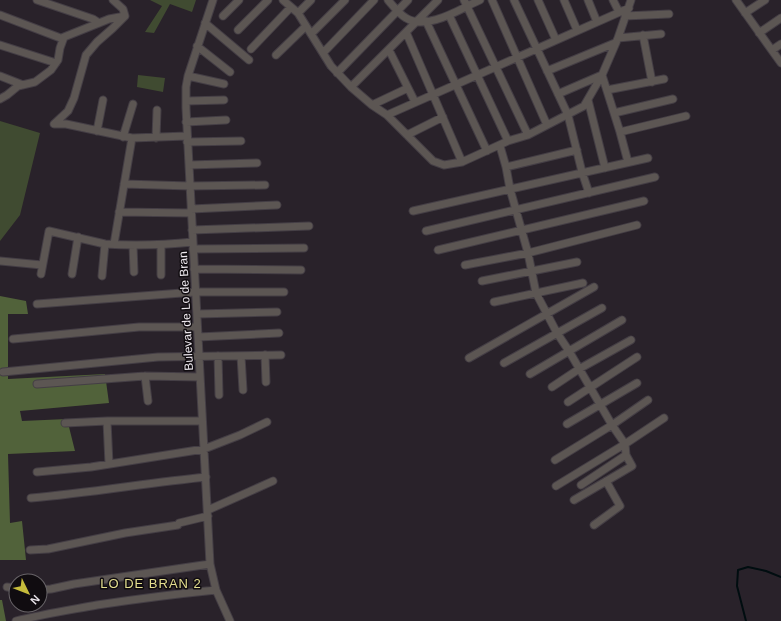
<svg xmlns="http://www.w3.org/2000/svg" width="781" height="621" font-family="Helvetica,sans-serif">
	<rect width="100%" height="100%" fill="#29222a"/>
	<!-- green -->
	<path fill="#404b31" d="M150 0H196L192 12 170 4 154 33 145 32 162 6Z
		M138 75 165 78 163 92 137 87Z
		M0 121 40 133 20 215 0 241Z"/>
	<!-- forest -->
	<path fill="#51623a" d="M0 296 26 301 28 314H8V379L105 374 109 403 20 411 22 421 67 419 75 451 8 454 10 523 22 521 26 560H0Z
		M0 600H2L6 621H0Z"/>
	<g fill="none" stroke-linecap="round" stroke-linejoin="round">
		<!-- stream -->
		<path stroke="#000d10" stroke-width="2" d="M746 621 737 586 738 570 748 567 766 571 781 577"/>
		<!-- minor casing -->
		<g stroke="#443e45" stroke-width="9">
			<path id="minor" d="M37 0 93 19 99 23
				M113 0 123 9 125 16
				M213 0 188 76 186 87V108L210 564 216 590 230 621
				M283 0 298 13 331 66 351 87 372 105 387 115 433 161 444 165 462 162 508 141 528 135 584 106 602 75 618 38 631 0
				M388 0C393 6 399 14 406 18 427 31 460 9 480 0
				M464 0 528 135
				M492 0 547 125
				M514 0 568 115 582 172 589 193
				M538 0 556 40
				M564 0 577 30
				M588 0 597 22
				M613 0 619 12
				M736 0 781 63
				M298 13 311 0
				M745 13 765 0
				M0 15 63 39
				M449 15 508 141
				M223 16 239 0
				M625 16 669 14
				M426 21 487 151
				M205 23 249 60
				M238 30 268 0
				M406 32 462 162
				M759 33 781 18
				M311 34 345 0
				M643 35 652 82
				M618 38 661 34
				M0 45 56 63
				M197 46 230 72
				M251 49 291 7
				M389 50 415 102
				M772 50 781 44
				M323 53 374 0
				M276 55 306 26
				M547 71 615 43
				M337 73 408 0
				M0 76 23 85
				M188 76 224 84
				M351 87 438 0
				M607 90 664 79
				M558 94 602 75 620 132 628 162
				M0 99 7 95 18 86 35 82 51 70 58 60 60 48 64 37 109 19 125 16 113 28 97 42 86 55 74 98 68 111 54 124H66L132 138 187 136
				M588 100 605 168
				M186 101 224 100
				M372 105 408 88
				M614 113 673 99
				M387 115 629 8
				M186 122 226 120
				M97 131 103 100
				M620 132 686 116
				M407 135 443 117
				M123 137 133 104
				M156 138 157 110
				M187 142 241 141
				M500 146 506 167 510 189 528 253 536 293 557 333 569 351 612 425 625 444 626 455 632 466 574 500
				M189 165 257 163
				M506 167 577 150
				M124 184 190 186 265 185
				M191 209 277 205
				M413 211 648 158
				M119 212 191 213
				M192 230 309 226
				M426 231 655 177
				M114 244 132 138
				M133 245 134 272
				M161 245V275
				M193 249 304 248
				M438 250 644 201
				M0 261 42 265
				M465 265 528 253 637 225
				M194 269 301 270
				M41 274 49 231 105 244C135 246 164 245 193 242
				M72 274 78 237
				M102 276 105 244
				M482 281 577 262
				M494 302 583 283
				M37 304 195 292H284
				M197 314 277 312
				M198 337 279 333
				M13 339 139 327H197
				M265 355 266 382
				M218 356 219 395
				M241 356 243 390
				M469 358 594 287
				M504 363 602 308
				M3 372 158 357 281 355
				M530 374 622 320
				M145 376 148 401
				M37 384 145 376 200 377
				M552 387 579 369 631 340
				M568 402 637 357
				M107 421 109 464
				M65 423 107 421H202
				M567 424 637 383
				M555 460 612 425 648 400
				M37 472 91 467 204 449 240 435 267 422
				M581 485 626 455
				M556 486 625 444 664 418
				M31 498C89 493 147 483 206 477
				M208 510 273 481
				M594 525 620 506 606 481
				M30 550 48 549 125 533 178 525 179 523 208 516
				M7 587 16 588
				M40 590 51 589 74 584 210 564
				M16 621C43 614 70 610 97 605 137 599 176 594 216 590"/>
		</g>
		<!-- minor -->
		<use href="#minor" stroke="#5c5653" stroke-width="7"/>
	</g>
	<g text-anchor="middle" stroke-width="3" stroke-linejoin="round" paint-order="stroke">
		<!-- street labels -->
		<g font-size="12" fill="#ece7ed" stroke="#100c10">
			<text transform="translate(186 311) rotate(-93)" y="4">Bulevar de Lo de Bran</text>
		</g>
		<!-- neighbourhood labels -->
		<g font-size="13" letter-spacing="1" fill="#e4de8f" stroke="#100c10">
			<text x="151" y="588">LO DE BRAN 2</text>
		</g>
	</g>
	<!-- north arrow -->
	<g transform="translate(28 593) rotate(133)"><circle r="19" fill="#100c10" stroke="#686468"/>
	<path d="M0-3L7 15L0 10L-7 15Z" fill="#c6bc3c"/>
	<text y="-6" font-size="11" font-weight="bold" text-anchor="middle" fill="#ece7ed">N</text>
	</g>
</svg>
